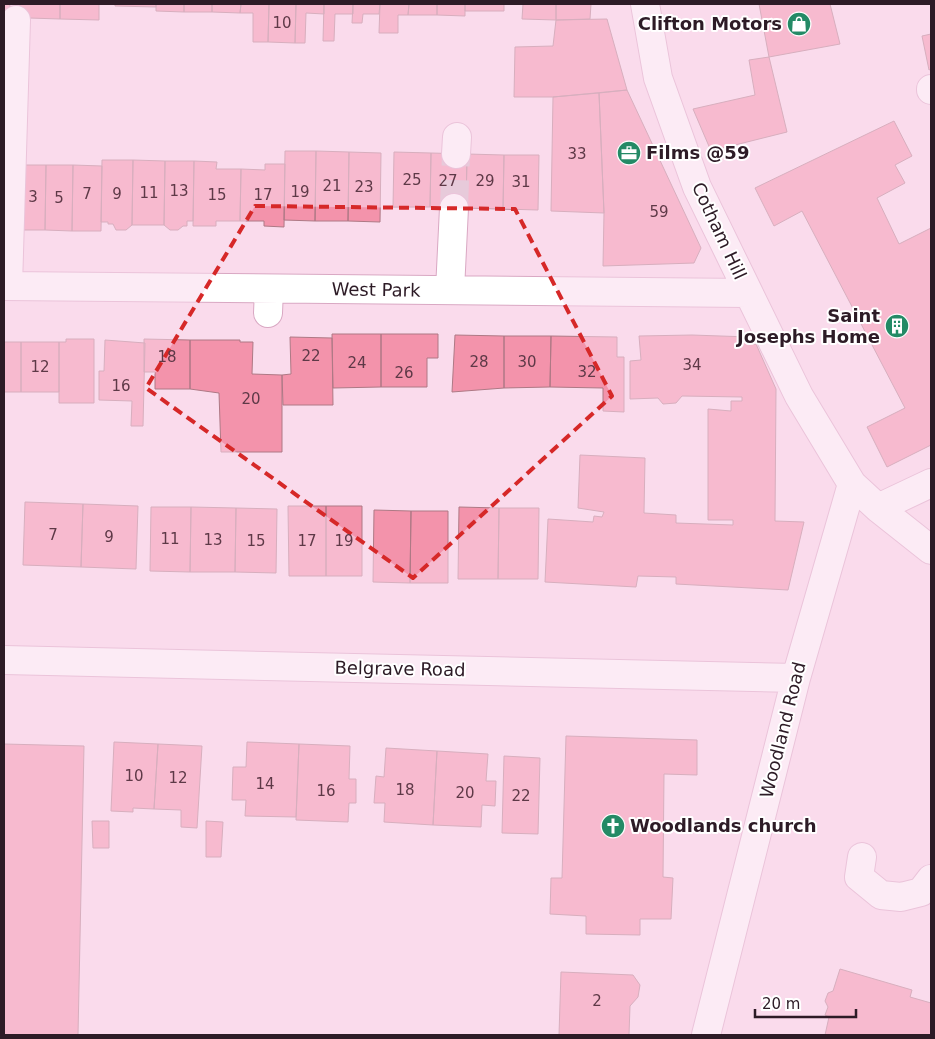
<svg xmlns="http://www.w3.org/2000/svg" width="935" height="1039" font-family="'DejaVu Sans',sans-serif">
	<rect width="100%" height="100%" fill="#fadbec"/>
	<!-- building -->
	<path fill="#f393ab" stroke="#ae7985" d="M4 4H10L8 22 4 21Z
		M20 4H60V19L29 18V16H19Z
		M60 4H99V20L60 19Z
		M115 4H156V7L115 6Z
		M156 4H184V12L156 11Z
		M184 4H212V12H184Z
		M212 4H241L240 13 212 12Z
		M241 4H269L268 42H253V13H240Z
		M269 4H296L295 43 268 42Z
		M296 4H324V14L306 13 305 43H295Z
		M324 4H353V14H335L334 41H323Z
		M353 4H380L379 14H363L362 23H352Z
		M380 4H409L408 15H398V33H379Z
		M409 4H437V15H408Z
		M437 4H465V16L437 15Z
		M465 4H504V11H465Z
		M523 4H556V20L522 19Z
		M556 4H591L590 19 556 20Z
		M759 4H830L840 44 769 57Z
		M607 19 627 90 553 97H514L515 47 553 46 556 20Z
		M931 34V69L929 70 922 36Z
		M769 57 787 132 711 151 693 109 755 95 749 60Z
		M627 90 701 248 694 263 603 266 604 213 599 93Z
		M599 93 604 213 551 211 553 97Z
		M894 121 912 156 895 165 905 183 877 198 899 244 931 228V445L887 467 867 427 905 408 802 211 774 226 755 188Z
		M285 151H316L315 221 284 220Z
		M316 151 349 152 348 221H315Z
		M349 152 381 153 380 222 348 221Z
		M394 152 431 153 430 207H393Z
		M431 153 467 154 466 208 430 207Z
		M467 154 504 155 503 209 466 208Z
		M504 155H539L538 210 503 209Z
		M102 160H133L132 225 126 230H116L113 224H108V222H101Z
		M133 160 165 161 164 225H132Z
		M165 161H194L193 221H187V226H183L178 230H170L164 225Z
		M194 161 217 162 216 169H241L240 221H216V226H193Z
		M265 164H285L284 227 264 226V221H240L241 169 265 170Z
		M21 165H46L45 230H20Z
		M46 165H73L72 231 45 230Z
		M73 165 102 166 101 231H72Z
		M332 334H381V387L333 388Z
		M381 334H438V358H427V387H381Z
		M455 335 504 336V388L452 392Z
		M692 335 749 337V344H756L776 389 775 521 804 522 788 590 676 584V577L638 576 636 587 545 582 548 519 593 522 594 516 602 517 604 512 578 508 580 455 645 458 644 513 676 515V523L733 525V520H708V409L731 411V401H742V397L682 396 676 403 663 404 658 398 630 399V361L641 360 639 336Z
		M504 336H551L550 387 504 388Z
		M551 336 617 337V357H624V412L603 411V388L550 387Z
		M290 337 332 338 333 405H283L282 375 291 374Z
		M66 339H94V403H59V342H66Z
		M144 339 190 340V389H155V372H144Z
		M105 340 145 343 143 426H131L132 401 99 400V371H104Z
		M190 340H240V342H253L252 374 282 375V452H221L219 393 190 389Z
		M4 342H21V392H4Z
		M21 342H59V392H21Z
		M25 502 83 504 81 567 23 565Z
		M83 504 138 506 136 569 81 567Z
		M288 506H326V576H289Z
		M326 506H362V576H326Z
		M151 507H191L190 572 150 571Z
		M191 507 236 508 235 572H190Z
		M459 507 499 508 498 579H458Z
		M236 508 277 509 276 573 235 572Z
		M499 508H539L538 579H498Z
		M374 510 411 511 410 583 373 582Z
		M411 511H448V583H410Z
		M566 736 697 740V775L664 774 663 877 673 878 671 919H640V935L586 934V916L550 914 551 878H562Z
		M114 742 158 744 154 809 133 808V812L111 811Z
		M247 742 299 744 296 817 245 816 246 800H232L233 767H246Z
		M4 744 84 746 78 1035H4Z
		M158 744 202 746 197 828 181 827V810L154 809Z
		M299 744 350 746 349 779H356V803H349L348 822 296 820Z
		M386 748 437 751 433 825 384 822 385 803H374L376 776 384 777Z
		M437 751 488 754 486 781H496L495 806 482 805 481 827 433 825Z
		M504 756 540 758 538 834 502 833Z
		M92 821H109V848H93Z
		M206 821 223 822 221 857H206Z
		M840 969 912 990 910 997 931 1003V1035H825L829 1017 825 1015 828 1007 825 1001 828 993 833 991Z
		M561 972 633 975 640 985 638 997 630 1006 629 1035H559Z"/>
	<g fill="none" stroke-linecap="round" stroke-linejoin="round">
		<!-- minor-tunnel -->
		<path stroke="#d1b5c4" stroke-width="28" stroke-dasharray="28 14" stroke-linecap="butt" d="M454 208 456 154"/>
		<!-- minor casing -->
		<g stroke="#d9a8c3" stroke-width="30">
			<path id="minor" d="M645 4 658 78 697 187 799 396 852 484 878 508 931 550
				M931 89V90
				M456 154 457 137
				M4 286 748 293
				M8 286 16 20
				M450 290 454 208
				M268 313 269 289
				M878 508 931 483
				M4 660 796 678
				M862 857 859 877 881 895 901 897 921 892 931 879
				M706 1035 796 678 852 484"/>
		</g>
		<!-- minor -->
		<use href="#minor" stroke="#fff" stroke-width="28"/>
	</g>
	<!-- marked area -->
	<path d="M0 0H935V1039H0ZM255 206 515 209 612 396 413 578 146 388Z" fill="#fadbec" fill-opacity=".55" fill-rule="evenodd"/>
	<path fill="none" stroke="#d62828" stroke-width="4" stroke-dasharray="10 6" stroke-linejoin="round" d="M255 206 515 209 612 396 413 578 146 388Z"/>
	<!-- icons -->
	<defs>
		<g id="shop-disc" transform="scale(1.25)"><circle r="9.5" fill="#248a66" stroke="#fff"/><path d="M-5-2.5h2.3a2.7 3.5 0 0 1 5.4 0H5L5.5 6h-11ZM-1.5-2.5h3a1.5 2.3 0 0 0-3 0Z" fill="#fff"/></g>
		<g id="office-disc" transform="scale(1.25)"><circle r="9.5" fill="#248a66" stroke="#fff"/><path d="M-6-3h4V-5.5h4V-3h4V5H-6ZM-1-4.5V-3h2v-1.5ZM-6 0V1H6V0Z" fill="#fff"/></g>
		<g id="building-disc" transform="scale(1.25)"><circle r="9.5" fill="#248a66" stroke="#fff"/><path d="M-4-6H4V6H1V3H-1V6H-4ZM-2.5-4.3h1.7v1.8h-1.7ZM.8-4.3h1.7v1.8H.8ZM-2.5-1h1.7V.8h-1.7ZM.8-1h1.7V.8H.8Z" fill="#fff"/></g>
		<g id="church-disc" transform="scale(1.25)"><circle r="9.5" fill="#248a66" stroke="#fff"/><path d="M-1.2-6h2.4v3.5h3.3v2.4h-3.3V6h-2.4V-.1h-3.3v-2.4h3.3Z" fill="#fff"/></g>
	</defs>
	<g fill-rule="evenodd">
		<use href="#shop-disc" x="799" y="24"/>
		<use href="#office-disc" x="629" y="153"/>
		<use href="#building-disc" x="897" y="326"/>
		<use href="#church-disc" x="613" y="826"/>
	</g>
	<g text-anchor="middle" stroke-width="4" stroke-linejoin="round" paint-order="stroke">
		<!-- number labels -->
		<g font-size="15" fill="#5e3947">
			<text x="282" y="28">10</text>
			<text x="577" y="159">33</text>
			<text x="412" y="185">25</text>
			<text x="448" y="186">27</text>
			<text x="485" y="186">29</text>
			<text x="521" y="187">31</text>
			<text x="332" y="191">21</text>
			<text x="364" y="192">23</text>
			<text x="179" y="196">13</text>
			<text x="300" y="197">19</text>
			<text x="149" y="198">11</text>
			<text x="87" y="199">7</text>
			<text x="117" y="199">9</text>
			<text x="217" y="200">15</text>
			<text x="263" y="200">17</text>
			<text x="33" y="202">3</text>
			<text x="59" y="203">5</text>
			<text x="659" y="217">59</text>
			<text x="311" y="361">22</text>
			<text x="167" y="362">18</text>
			<text x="479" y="367">28</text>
			<text x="527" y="367">30</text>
			<text x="357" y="368">24</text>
			<text x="692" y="370">34</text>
			<text x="40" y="372">12</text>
			<text x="587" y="377">32</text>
			<text x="404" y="378">26</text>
			<text x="121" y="391">16</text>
			<text x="251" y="404">20</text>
			<text x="53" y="540">7</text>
			<text x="109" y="542">9</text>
			<text x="170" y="544">11</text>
			<text x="213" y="545">13</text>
			<text x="256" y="546">15</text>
			<text x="307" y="546">17</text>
			<text x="344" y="546">19</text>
			<text x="134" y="781">10</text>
			<text x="178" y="783">12</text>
			<text x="265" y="789">14</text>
			<text x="405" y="795">18</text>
			<text x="326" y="796">16</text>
			<text x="465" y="798">20</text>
			<text x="521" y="801">22</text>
			<text x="597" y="1006">2</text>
		</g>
		<!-- poi labels -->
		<g font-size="18" font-weight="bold" fill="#2d1b26" stroke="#fff" text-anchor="end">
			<text x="782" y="30">Clifton Motors</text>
			<text x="646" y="159" text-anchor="start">Films @59</text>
			<text x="880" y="322">Saint<tspan x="880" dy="21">Josephs Home</tspan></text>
			<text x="630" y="832" text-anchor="start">Woodlands church</text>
		</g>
		<!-- street labels -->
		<g font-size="18" fill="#2d1b26" stroke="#fff">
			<text transform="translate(719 231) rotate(65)" y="6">Cotham Hill</text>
			<text transform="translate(376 290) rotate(1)" y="6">West Park</text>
			<text transform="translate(400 669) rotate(1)" y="6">Belgrave Road</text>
			<text transform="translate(783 730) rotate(-76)" y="6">Woodland Road</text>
		</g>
	</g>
	<!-- border -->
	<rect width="935" height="1039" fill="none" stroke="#2d1b26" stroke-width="10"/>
	<!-- scale -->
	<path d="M755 1009v8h101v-8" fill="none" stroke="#2d1b26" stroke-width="2.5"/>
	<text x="762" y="1009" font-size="15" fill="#2d1b26" stroke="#ffffff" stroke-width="4" paint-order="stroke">20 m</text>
</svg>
